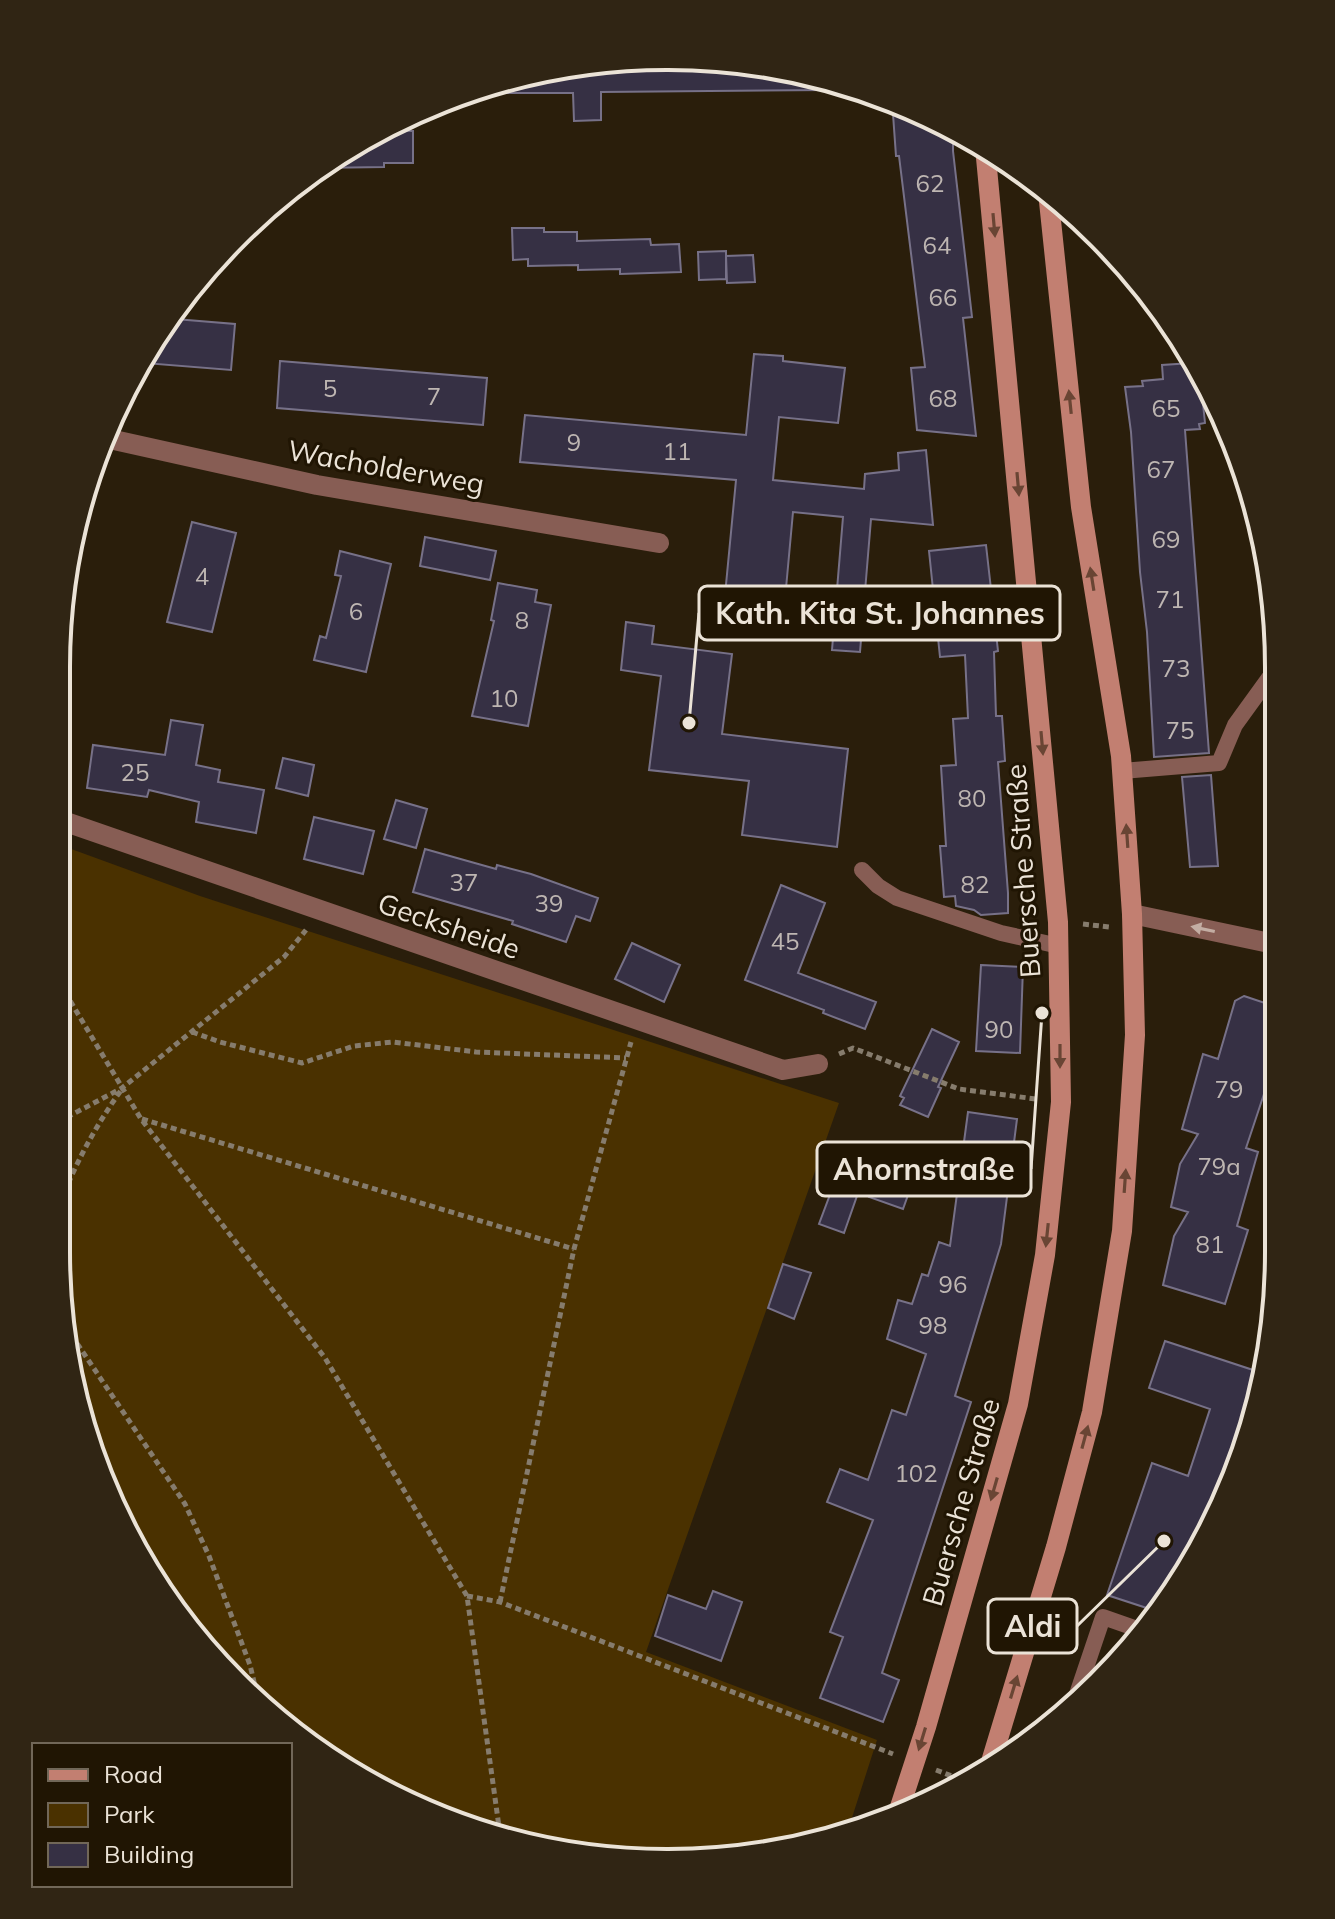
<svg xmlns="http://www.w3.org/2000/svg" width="1335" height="1919" font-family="Mulish,sans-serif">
	<rect width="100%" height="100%" fill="#2a1e0b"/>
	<!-- green -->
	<path fill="#4a3100" d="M63 846 200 896 839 1103 646 1652 877 1740 848 1830 786 1851 588 1858 433 1816 265 1712 159 1591 104 1469 73 1379 56 1252Z"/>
	<!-- building -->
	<path fill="#363044" stroke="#777188" stroke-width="2" d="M667 56 787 68 828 80V90L601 92V120L574 121 573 93H487L486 87 549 68Z
		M892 100 953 130V151L972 317 963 318 976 436 917 430 911 368 925 367 899 156H896Z
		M381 130 413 131V163H384V167L317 168 328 159Z
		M512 228H544V232H577V241L650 239 651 245 679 244 681 272 620 274V269L578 270V265L528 266V259L513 260Z
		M726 251V279L699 280 698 252Z
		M753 255 755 282 727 283 726 256Z
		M175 319 235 324 231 370 144 363Z
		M754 354 783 356V361L845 368 838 423 779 417 773 480 864 489 865 474 899 470 898 453 926 450 933 525 871 519 860 652 832 650 843 517 793 512 783 621 723 616 736 480 520 462 525 415 746 435Z
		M280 361 487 378 483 425 277 408Z
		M1192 363 1200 375 1205 423 1199 424 1200 429 1185 430 1209 753 1154 757 1147 632 1140 572 1131 432 1125 387 1143 386 1142 381 1163 379 1162 365Z
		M192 522 236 533 212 632 167 622Z
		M425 537 496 551 490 580 420 566Z
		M986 545 998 651 994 652 996 716H1002L1005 761 998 762 1008 893V913L981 915 974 910 956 906 955 896 944 897 940 846H946L941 766 956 765 953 719 968 718 965 655 940 657 929 551Z
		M340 551 391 564 366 672 314 660 320 636 326 638 341 576 335 575Z
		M498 583 537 590 535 602 551 605 528 726 472 716 494 621 491 620Z
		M626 622 654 626 652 644 732 654 722 734 848 749 837 847 742 835 749 781 649 770 661 676 621 670Z
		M171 720 203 725 196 765 220 770 218 782 264 790 256 833 196 822 199 802 149 790 147 797 87 788 93 745 165 755Z
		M283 758 314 765 308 796 276 788Z
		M1211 775 1218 866 1190 867 1182 777Z
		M396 800 427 809 416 848 384 839Z
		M314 817 374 831 363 874 304 859Z
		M425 849 496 869 497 865 531 874 598 898 590 921 576 916 566 942 512 924 513 921 413 892Z
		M781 885 825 903 798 973 876 1002 865 1029 823 1013 824 1010 745 980Z
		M632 943 680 965 664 1002 615 979Z
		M981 965 1023 967 1020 1053 976 1051Z
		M1244 996 1268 1004 1266 1007 1275 1010 1276 1078 1270 1076 1246 1148 1258 1152 1237 1226 1248 1230 1225 1304 1163 1285 1174 1236 1188 1212 1171 1207 1180 1164 1198 1134 1182 1129 1203 1054 1218 1059 1235 1001Z
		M932 1029 959 1042 938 1087 941 1088 928 1117 900 1105 904 1098 900 1096Z
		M968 1112 1017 1119 1001 1244 955 1396 971 1402 882 1673 899 1680 883 1722 820 1698 843 1637 830 1632 873 1520 827 1502 840 1469 868 1480 892 1410 906 1415 926 1354 887 1339 898 1300 912 1304 922 1274 928 1276 939 1242 950 1246Z
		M879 1168 913 1181 903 1209 869 1197Z
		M834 1184 858 1193 844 1233 819 1224Z
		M783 1264 811 1273 794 1319 768 1308Z
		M1165 1341 1256 1371 1255 1374 1265 1377 1232 1486 1176 1592 1159 1612 1107 1595 1152 1463 1188 1476 1210 1409 1149 1388Z
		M713 1591 742 1602 721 1661 655 1636 668 1595 706 1609Z"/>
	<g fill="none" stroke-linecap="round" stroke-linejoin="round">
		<!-- path -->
		<path stroke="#867c6d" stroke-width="5" stroke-dasharray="6 4" stroke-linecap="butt" d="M1083 924 1109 927
			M60 984 141 1119 325 1358 467 1596 500 1834
			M192 1032 220 1042 302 1063 354 1046 393 1042 476 1052 626 1058
			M839 1054 853 1048 959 1089 1036 1099
			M142 1119 574 1249
			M58 1122 122 1088 284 957 306 930
			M57 1211C74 1166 94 1128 122 1089
			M66 1327 185 1504 209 1556 250 1665 260 1707
			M467 1596 500 1602 893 1754
			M500 1602 574 1249 631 1042
			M936 1770 965 1781"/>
		<!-- service -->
		<path stroke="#875d54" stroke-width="16" d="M1122 771 1219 763 1235 725 1269 678
			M862 870 878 886 897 898 1001 933 1059 946
			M1074 1703 1103 1617 1143 1631"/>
		<!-- minor -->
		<path stroke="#875d54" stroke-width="20" d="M105 438 317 485 659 543
			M63 821 783 1070 818 1064
			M1132 914 1274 944"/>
		<!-- secondary -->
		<path stroke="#c27f71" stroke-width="20" d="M991 1762 1056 1547 1092 1412 1122 1231 1135 1035 1132 914 1121 756 1081 507 1048 192
			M898 1813 926 1727 1018 1404 1045 1255 1061 1102 1058 922 985 147"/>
	</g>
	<!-- one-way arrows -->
	<defs><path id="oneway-solid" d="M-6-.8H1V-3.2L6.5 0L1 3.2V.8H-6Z" transform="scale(2)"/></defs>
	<g fill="#694534">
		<use href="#oneway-solid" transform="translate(994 225) rotate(85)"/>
		<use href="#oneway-solid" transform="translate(1070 402) rotate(-96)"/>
		<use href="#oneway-solid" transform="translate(1018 484) rotate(85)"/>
		<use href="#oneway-solid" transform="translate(1092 579) rotate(-99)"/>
		<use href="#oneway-solid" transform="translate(1042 743) rotate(85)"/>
		<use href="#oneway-solid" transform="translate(1127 836) rotate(-94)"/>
		<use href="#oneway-solid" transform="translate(1060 1056) rotate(90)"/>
		<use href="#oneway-solid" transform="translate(1125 1181) rotate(-86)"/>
		<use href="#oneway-solid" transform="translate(1047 1235) rotate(96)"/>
		<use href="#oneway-solid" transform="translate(1085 1437) rotate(-75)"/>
		<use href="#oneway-solid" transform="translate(994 1489) rotate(106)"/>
		<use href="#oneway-solid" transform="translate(1014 1687) rotate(-73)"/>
		<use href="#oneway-solid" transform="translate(922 1739) rotate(107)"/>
	</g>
	<use fill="#c3ada3" href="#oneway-solid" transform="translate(1203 929) rotate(-168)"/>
	<g text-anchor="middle" stroke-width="6" stroke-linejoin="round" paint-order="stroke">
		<!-- number labels -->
		<g font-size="24" fill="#beb6b2">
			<text x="930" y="192">62</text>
			<text x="937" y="254">64</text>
			<text x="943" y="306">66</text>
			<text x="330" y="397">5</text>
			<text x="434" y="405">7</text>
			<text x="943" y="407">68</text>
			<text x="1166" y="417">65</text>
			<text x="574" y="451">9</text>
			<text x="677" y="460">11</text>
			<text x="1161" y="478">67</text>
			<text x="1166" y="548">69</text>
			<text x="202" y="585">4</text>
			<text x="1170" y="608">71</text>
			<text x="356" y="620">6</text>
			<text x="522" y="629">8</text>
			<text x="1176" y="677">73</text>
			<text x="504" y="707">10</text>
			<text x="1180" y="739">75</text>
			<text x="135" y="781">25</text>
			<text x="972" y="807">80</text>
			<text x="464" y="891">37</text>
			<text x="975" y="893">82</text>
			<text x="549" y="912">39</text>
			<text x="785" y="950">45</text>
			<text x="999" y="1038">90</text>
			<text x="1229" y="1098">79</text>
			<text x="1219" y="1175">79a</text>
			<text x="1210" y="1253">81</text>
			<text x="953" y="1293">96</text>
			<text x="933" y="1334">98</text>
			<text x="916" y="1482">102</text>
		</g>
		<!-- street labels -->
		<g font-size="28" fill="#ebe3d7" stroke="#201503">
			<text transform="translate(386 467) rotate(10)" y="10">Wacholderweg</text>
			<text transform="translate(1023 871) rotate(-94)" y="10">Buersche Straße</text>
			<text transform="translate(449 926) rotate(19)" y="10">Gecksheide</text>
			<text transform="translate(961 1502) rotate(-74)" y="10">Buersche Straße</text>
		</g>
	</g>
	<!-- crop -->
	<path d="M0 0H1335V1919H0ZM667 70H668A597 597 0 0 1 1265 667V1252A597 597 0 0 1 668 1849H667A597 597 0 0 1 70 1252V667A597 597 0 0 1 667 70Z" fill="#302514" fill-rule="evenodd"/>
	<path fill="none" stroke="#ebe3d7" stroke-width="4" d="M667 70H668A597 597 0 0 1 1265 667V1252A597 597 0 0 1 668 1849H667A597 597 0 0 1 70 1252V667A597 597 0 0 1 667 70Z"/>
	<!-- callouts -->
	<path fill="none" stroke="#ebe3d7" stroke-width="3" d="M689 723L699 613M1042 1013L1031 1169M1164 1541L1077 1626"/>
	<g fill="#ebe3d7" stroke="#201503" stroke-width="3">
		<circle cx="689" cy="723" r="8"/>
		<circle cx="1042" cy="1013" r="8"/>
		<circle cx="1164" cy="1541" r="8"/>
	</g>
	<g fill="#201503" stroke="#ebe3d7" stroke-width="3">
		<rect x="699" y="586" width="361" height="54" rx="8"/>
		<rect x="817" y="1142" width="214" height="54" rx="8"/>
		<rect x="988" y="1599" width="89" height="54" rx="8"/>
	</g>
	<g font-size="30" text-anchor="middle" font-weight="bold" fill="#ebe3d7">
		<text x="880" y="624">Kath. Kita St. Johannes</text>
		<text x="924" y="1180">Ahornstraße</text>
		<text x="1033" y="1637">Aldi</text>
	</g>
	<!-- legend -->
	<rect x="32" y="1743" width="260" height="144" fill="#201503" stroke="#716758" stroke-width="2"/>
	<rect x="48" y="1769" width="40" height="12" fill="#c27f71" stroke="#716758" stroke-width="2"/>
	<text x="104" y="1783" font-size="24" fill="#ebe3d7">Road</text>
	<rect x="48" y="1803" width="40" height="24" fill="#4a3100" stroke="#716758" stroke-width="2"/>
	<text x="104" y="1823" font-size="24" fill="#ebe3d7">Park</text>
	<rect x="48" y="1843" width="40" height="24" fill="#363044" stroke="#716758" stroke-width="2"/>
	<text x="104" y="1863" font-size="24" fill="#ebe3d7">Building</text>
</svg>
